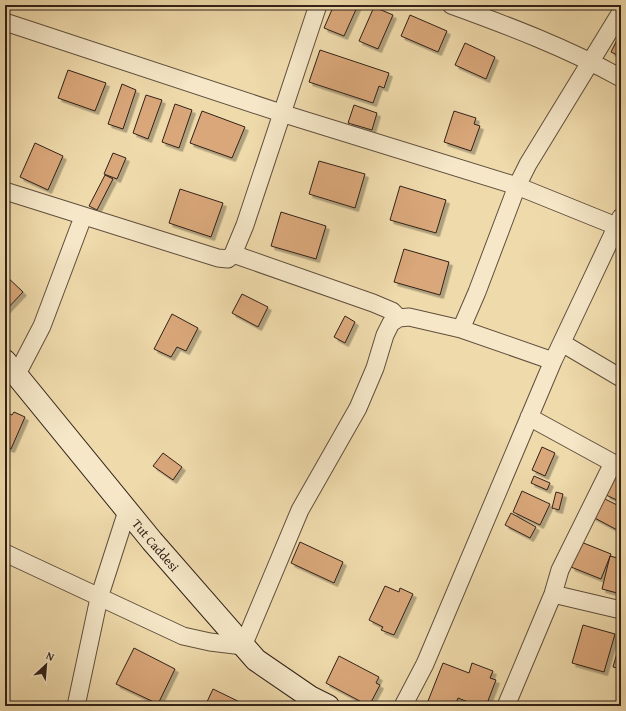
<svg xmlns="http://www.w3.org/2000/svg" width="626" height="711" font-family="'Gentium Book Plus',serif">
	<defs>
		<filter id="shadow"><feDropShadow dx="3.5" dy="3.5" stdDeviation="0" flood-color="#0004"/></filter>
	</defs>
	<rect width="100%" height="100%" fill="#efdaab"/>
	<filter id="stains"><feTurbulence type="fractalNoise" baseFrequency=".005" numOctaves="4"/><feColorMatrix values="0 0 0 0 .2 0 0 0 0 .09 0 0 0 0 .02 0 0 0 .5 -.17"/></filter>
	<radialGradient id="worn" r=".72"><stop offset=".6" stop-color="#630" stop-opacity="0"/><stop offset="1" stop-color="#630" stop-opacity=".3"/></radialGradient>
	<!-- building -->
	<path fill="#d9a77a" stroke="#312118" filter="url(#shadow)" d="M334 5H358L344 36 324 28Z
		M374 7 393 15 378 49 359 41Z
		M410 15 447 31 438 52 401 36Z
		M621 32V57L611 52Z
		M465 43 495 57 486 79 455 65Z
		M320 50 389 73 384 88 379 86 373 103 309 82Z
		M68 70 106 83 95 111 58 98Z
		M122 84 136 90 123 129 108 124Z
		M146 95 162 100 148 139 133 133Z
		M175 104 192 110 179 148 162 142Z
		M354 105 377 113 372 130 348 123Z
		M202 111 245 127 232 158 190 143Z
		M454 111 476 118 474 124 480 126 471 151 444 142Z
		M35 143 63 156 48 190 20 177Z
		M113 153 126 158 117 179 104 174Z
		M319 161 365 174 355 208 309 194Z
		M105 175 113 179 97 210 89 206Z
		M400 186 446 200 436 233 390 220Z
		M180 189 223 203 211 237 169 223Z
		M281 212 326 226 316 259 271 246Z
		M404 249 449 262 440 295 394 282Z
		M5 275 23 292 5 311Z
		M242 294 268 307 258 327 232 313Z
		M172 314 198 328 186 351 177 347 171 357 154 349Z
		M345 316 355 322 345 343 334 337Z
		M5 412 12 415 14 412 25 417 11 449 5 447Z
		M542 447 555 453 545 476 532 470Z
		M163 453 182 467 173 480 153 466Z
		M534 476 550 483 547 490 531 483Z
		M615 477 621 480V502L606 495Z
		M522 491 550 504 540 525 513 512Z
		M556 492 563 494 559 510 552 508Z
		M601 497 621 507V532L591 516Z
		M511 513 536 527 530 538 505 525Z
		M300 542 343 562 334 583 291 563Z
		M581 542 611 554 601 579 571 567Z
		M610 556 621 559V594L602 589Z
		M385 586 399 592 400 588 413 594 394 635 381 630 383 627 369 620Z
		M583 625 615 634 604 672 572 663Z
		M621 639V669L613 667Z
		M134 648 175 669 158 704 116 684Z
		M339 656 379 677 376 683 380 685 369 706 326 683Z
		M443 663 469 673 472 663 493 671 490 678 496 680 486 706H478L458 698 455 706H442L428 701Z
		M213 689 248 706H205Z"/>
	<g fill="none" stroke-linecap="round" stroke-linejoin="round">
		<!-- street casing -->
		<g stroke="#604f3d" stroke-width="19">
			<path id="street" d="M451 5C509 26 567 48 621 78
				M5 22 281 113 517 186 528 164 621 12
				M5 191 218 258 228 259 233 254 245 225 318 5
				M233 254 373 303 392 311 399 318
				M461 329 477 292 517 186 621 228
				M562 343 621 378
				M17 374 42 326 83 217
				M5 553 183 636 210 642 243 646 300 510 358 408 375 368 385 335 391 323 399 318 409 317 461 329 553 361
				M553 594 621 610
				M76 706 99 598 127 511
				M403 706 425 664 553 361 621 217
				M506 706 553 594 560 570 613 463 529 417"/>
		</g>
		<!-- secondary casing -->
		<g stroke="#312118" stroke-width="24">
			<g id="secondary">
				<path id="s1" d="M5 361 152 541 256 660 310 697 328 706"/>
			</g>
		</g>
		<!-- street -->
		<use href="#street" stroke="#f5e7c8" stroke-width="17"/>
		<!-- secondary -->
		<use href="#secondary" stroke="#f5e7c8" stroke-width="22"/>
	</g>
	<g text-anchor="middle" stroke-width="3.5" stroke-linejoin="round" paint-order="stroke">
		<!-- street labels -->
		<g font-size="13" fill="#312118" stroke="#f5e7c8">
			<text dy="5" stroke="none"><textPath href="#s1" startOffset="238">Tut Caddesi</textPath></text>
		</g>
	</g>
	<!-- margin -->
	<rect width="626" height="711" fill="none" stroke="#efdaab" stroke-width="20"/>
	<rect x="6" y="6" width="614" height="699" fill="none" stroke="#312118" stroke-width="2"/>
	<rect x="10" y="10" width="606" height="691" fill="none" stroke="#312118"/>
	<!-- north arrow -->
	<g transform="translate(46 665) rotate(26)" stroke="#f5e7c8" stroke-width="3" paint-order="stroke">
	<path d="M0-3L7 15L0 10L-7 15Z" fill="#312118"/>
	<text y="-6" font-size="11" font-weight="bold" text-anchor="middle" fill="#312118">N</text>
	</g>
	<rect width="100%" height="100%" filter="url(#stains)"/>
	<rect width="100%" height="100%" fill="url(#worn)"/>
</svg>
